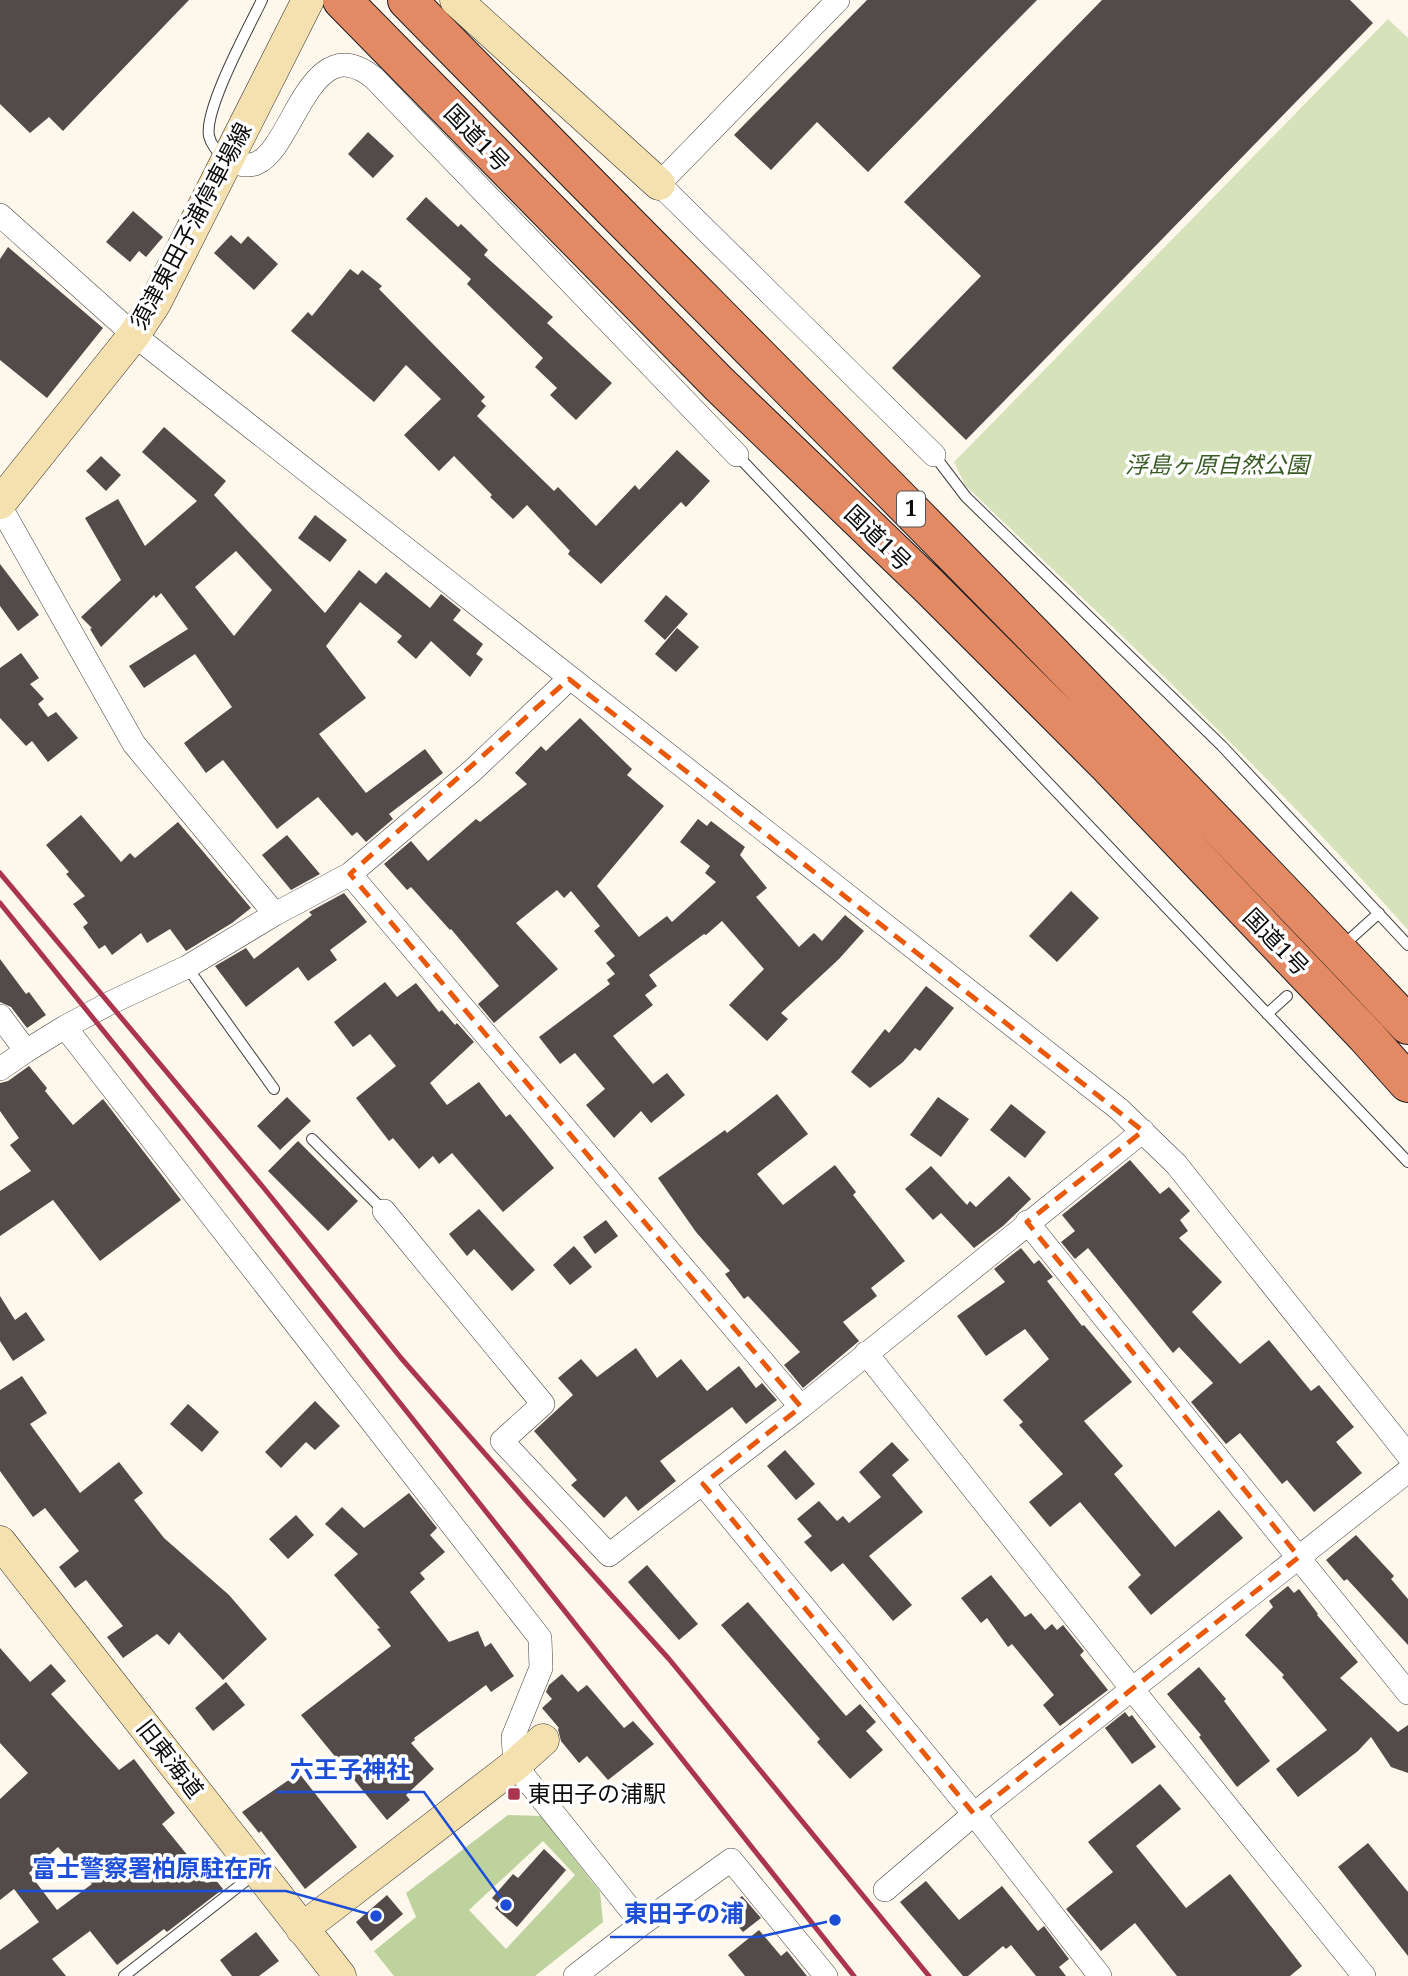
<svg xmlns="http://www.w3.org/2000/svg" width="1408" height="1976" font-family="'Noto Serif','Noto Sans JP',serif">
	<rect width="100%" height="100%" fill="#fdf7ec"/>
	<!-- green -->
	<path fill="#d6e3ba" d="M1388 19 1408 38V930C1269 773 1115 630 965 485L954 462Z"/>
	<!-- forest -->
	<path fill="#bdd29c" fill-rule="evenodd" d="M508 1815 541 1816 600 1892 603 1922 535 1976H394L374 1951 416 1917 406 1893ZM543 1841 575 1875 506 1949 469 1910Z"/>
	<!-- building -->
	<path fill="#534b49" fill-rule="evenodd" d="M0 0H189L63 131 49 117 30 133 0 104Z
		M867 0H1037L868 172 817 122 771 170 734 135Z
		M1102 0H1350L1373 23 966 440 892 368 981 276 904 202Z
		M368 132 394 156 373 178 348 154Z
		M426 197 458 227 461 224 488 250 484 255 553 317 547 323 612 383 576 420 550 395 557 388 535 367 543 358 467 284 471 279 406 219Z
		M133 211 163 237 146 257 139 251 130 262 106 242Z
		M231 235 241 244 248 236 278 264 254 290 214 253Z
		M8 247 103 328 47 398 0 360V259Z
		M350 269 358 275 362 270 382 286 379 289 485 397 481 401 486 406 477 416 554 491 558 487 596 526 635 485 639 490 677 450 710 481 686 507 681 502 601 584 568 554 570 551 527 505 513 519 490 497 492 495 454 456 439 471 404 435 441 399 406 365 374 402 291 331 308 312 312 316Z
		M164 427 226 481 214 495 325 613 359 570 376 584 386 572 430 608 441 594 461 610 453 620 483 644 476 654 483 659 470 677 431 641 416 659 397 642 402 636 360 602 326 646 366 698 319 734 366 793 425 749 443 773 389 814 393 819 366 842 357 832 352 836 318 797 277 829 223 760 206 773 184 743 232 707 195 654 144 688 129 666 188 629 161 593 156 598 154 595 101 647 90 629 92 628 81 617 121 580 85 518 118 499 145 546 197 501 142 452ZM236 551 272 590 234 636 195 587Z
		M101 456 121 475 106 491 86 471Z
		M315 515 347 540 330 562 298 538Z
		M0 564 39 615 18 631 0 606Z
		M666 595 688 614 665 640 644 621Z
		M677 628 699 647 676 672 655 654Z
		M21 653 39 678 30 684 44 699 38 704 48 717 56 712 78 738 48 762 32 741 26 746 0 718V668Z
		M580 718 632 769 627 775 664 806 597 886 639 937 667 916 672 922 716 882 705 873 710 866 680 842 698 819 707 826 711 821 745 847 740 855 767 888 756 897 799 947 814 933 822 941 845 915 864 931 839 959 781 1013 788 1019 767 1041 729 1005 764 969 722 921 706 935 704 934 649 975 657 986 645 995 653 1005 613 1036 653 1084 667 1073 685 1095 651 1123 641 1111 614 1138 586 1105 605 1089 575 1053 560 1064 539 1037 610 984 607 980 615 974 606 963 615 956 594 931 600 926 571 891 564 898 557 890 516 923 558 969 494 1023 478 1004 499 986 451 929 450 930 411 887 407 890 384 864 411 841 428 861 476 819 480 822 527 784 515 773 541 746 546 751Z
		M81 815 121 862 130 853 135 858 178 822 251 908 232 923 186 951 170 929 147 943 141 933 112 955 105 945 99 949 83 927 88 923 73 904 85 896 66 874 69 872 46 845Z
		M287 835 320 874 291 890 262 855Z
		M1071 891 1099 918 1057 962 1029 936Z
		M344 893 367 922 330 950 337 960 308 981 298 967 246 1007 215 966 246 948 254 959 312 915 309 912Z
		M0 959 26 994 29 992 46 1015 27 1028 11 1007 0 1002Z
		M385 982 397 997 416 983 439 1012 442 1010 455 1025 457 1023 474 1042 430 1083 447 1105 479 1082 506 1117 510 1114 554 1168 503 1212 452 1153 439 1164 433 1156 419 1169 393 1138 389 1141 356 1098 396 1066 370 1034 353 1047 334 1022Z
		M926 986 954 1008 920 1051 915 1048 903 1062 870 1088 851 1072 885 1029 889 1033Z
		M29 1066 47 1088 45 1091 73 1125 103 1099 181 1200 100 1261 53 1200 0 1236V1191L31 1171 10 1145 19 1138 0 1111V1083L8 1081Z
		M777 1094 808 1134 757 1174 783 1205 835 1165 856 1192 853 1195 905 1261 871 1288 877 1296 843 1322 859 1341 803 1388 784 1365 800 1352 748 1296 744 1299 725 1274 730 1271 696 1232 658 1178 725 1130 727 1133Z
		M287 1097 311 1121 280 1150 257 1126Z
		M938 1097 969 1119 941 1157 910 1135Z
		M1011 1104 1046 1132 1025 1158 990 1130Z
		M298 1141 358 1201 328 1231 268 1171Z
		M1130 1160 1160 1194 1169 1187 1190 1211 1180 1220 1188 1231 1179 1238 1222 1282 1192 1312 1240 1364 1269 1340 1311 1391 1319 1385 1354 1427 1336 1442 1362 1473 1314 1512 1287 1480 1282 1484 1240 1433 1226 1444 1191 1402 1213 1383 1179 1347 1173 1353 1088 1248 1075 1259 1061 1242 1075 1231 1062 1215Z
		M931 1166 967 1205 970 1201 976 1207 1009 1176 1031 1199 1003 1226 974 1248 941 1213 933 1220 905 1189Z
		M479 1209 535 1270 512 1291 474 1249 467 1256 449 1234Z
		M606 1220 618 1236 595 1254 583 1237Z
		M574 1246 592 1267 570 1285 553 1265Z
		M1021 1248 1034 1264 1039 1260 1053 1277 1047 1281 1082 1326 1084 1325 1132 1382 1084 1421 1123 1466 1114 1474 1175 1547 1219 1510 1243 1538 1151 1615 1128 1587 1141 1575 1080 1502 1050 1527 1029 1502 1063 1474 1019 1425 1023 1422 1003 1400 1049 1359 1025 1329 986 1356 957 1316 1005 1282 994 1269Z
		M0 1296 15 1320 26 1312 45 1340 13 1361 0 1341Z
		M636 1348 657 1378 681 1359 707 1391 739 1366 756 1388 762 1383 777 1400 746 1424 732 1407 660 1461 676 1481 638 1511 626 1496 604 1518 571 1485 577 1480 534 1431 573 1395 558 1378 581 1359 597 1377Z
		M22 1376 47 1413 30 1424 80 1493 119 1462 143 1493 134 1500 164 1538 229 1595 267 1639 223 1680 179 1632 169 1645 157 1634 123 1658 107 1637 123 1626 86 1580 75 1588 59 1567 79 1551 45 1508 33 1517 0 1471V1390Z
		M315 1401 340 1426 315 1450 306 1442 281 1468 265 1452Z
		M188 1404 219 1432 202 1452 170 1424Z
		M892 1442 909 1460 892 1475 923 1512 869 1556 912 1605 893 1621 843 1563 831 1572 804 1542 812 1536 797 1519 819 1501 837 1521 843 1516 849 1523 881 1497 859 1472Z
		M785 1450 815 1484 796 1500 767 1466Z
		M409 1493 437 1528 430 1535 445 1552 420 1573 425 1579 410 1592 449 1642 478 1631 485 1647 491 1643 514 1676 491 1692 486 1685 414 1738 415 1740 411 1743 434 1769 406 1795 410 1800 387 1820 301 1715 391 1646 377 1629 380 1628 334 1575 358 1554 325 1524 342 1507 364 1528Z
		M296 1515 314 1535 288 1559 269 1539Z
		M1356 1535 1394 1576 1391 1579 1408 1599V1645L1347 1579 1344 1581 1326 1560Z
		M647 1565 698 1624 679 1640 628 1582Z
		M991 1575 1025 1617 1031 1613 1045 1630 1052 1624 1057 1630 1063 1625 1084 1651 1080 1655 1108 1690 1060 1726 1043 1705 1054 1695 1012 1644 1008 1647 987 1618 981 1623 961 1598Z
		M1288 1586 1294 1593 1299 1589 1318 1614 1317 1615 1358 1662 1340 1678 1398 1732 1408 1725V1773L1391 1767 1371 1737 1358 1751 1298 1797 1276 1769 1327 1730 1282 1677 1284 1675 1245 1635 1273 1607 1269 1601Z
		M748 1602 846 1716 860 1704 876 1722 866 1731 883 1750 850 1779 817 1742 820 1739 721 1625Z
		M0 1648 30 1682 51 1664 66 1681 51 1694 119 1770 134 1759 175 1813 162 1824 193 1862 198 1858 223 1889 167 1932 164 1929 117 1965 90 1931 52 1959 66 1976H0V1950L39 1922 14 1889 0 1900V1799L28 1773 0 1743ZM58 1847 92 1884 57 1910 29 1873Z
		M1199 1667 1226 1699 1224 1701 1270 1761 1237 1787 1199 1737 1201 1735 1167 1694Z
		M562 1674 578 1692 587 1685 624 1728 633 1721 654 1744 608 1780 587 1756 579 1763 561 1741 558 1729 559 1728 542 1708 552 1699 546 1692 549 1685Z
		M226 1682 245 1705 213 1731 195 1708Z
		M1125 1712 1129 1717 1132 1715 1156 1747 1132 1764 1105 1728Z
		M299 1773 357 1847 305 1889 261 1831 259 1833 242 1812Z
		M1160 1784 1181 1809 1136 1846 1186 1908 1230 1874 1302 1966 1290 1976H1177L1135 1923 1101 1951 1066 1909 1113 1872 1088 1842Z
		M1368 1843 1408 1892V1956L1338 1867Z
		M544 1849 566 1870 517 1927 495 1908 499 1904 492 1898 513 1874 518 1878Z
		M926 1881 959 1920 1002 1886 1038 1931 1044 1926 1069 1959 1059 1967 1066 1976H1036L1011 1945 1006 1949 1003 1946 968 1976H963L900 1902Z
		M387 1895 403 1914 371 1941 356 1922Z
		M742 1896 761 1918 743 1932 725 1911Z
		M759 1930 781 1956 787 1951 807 1976H745L728 1955Z
		M256 1932 279 1961 259 1976H232L220 1960Z"/>
	<g fill="none" stroke-linecap="round" stroke-linejoin="round">
		<!-- lane casing -->
		<g stroke="#3f3f3f" stroke-width="12">
			<path id="lane" d="M224 158C217 151 211 145 209 136 204 109 249 27 262 0
				M737 455 1408 1162
				M934 455 966 497 1222 746 1408 945
				M1349 940 1379 913
				M187 967 274 1089
				M1267 1014 1287 996
				M312 1139 384 1211
				M124 1976 257 1872"/>
		</g>
		<!-- street casing -->
		<g stroke="#3f3f3f" stroke-width="24">
			<path id="street" d="M838 0 659 184 934 455
				M226 160C236 163 247 168 257 163 294 147 310 26 374 78L737 455
				M0 215 134 335 1119 1109 1176 1164 1408 1455
				M0 506 134 744 275 914 350 874 472 771 569 679
				M350 874 801 1407
				M0 1016 26 1051 65 1027 540 1638 541 1668 513 1737 515 1765 642 1924
				M65 1027 110 1003 187 967 275 914
				M0 1069 26 1051
				M384 1211 543 1404 502 1441 609 1555 801 1407 1143 1131
				M1027 1222 1408 1693
				M866 1353 1132 1689 1364 1976
				M703 1484 974 1814 1100 1976
				M885 1890 974 1814 1408 1471
				M575 1976 642 1924 731 1860 826 1976"/>
		</g>
		<!-- secondary casing -->
		<g stroke="#2e2e2e" stroke-width="33">
			<path id="secondary" d="M456 0 659 184
				M0 503 134 335 155 303 308 0
				M0 1542 340 1976
				M302 1929 515 1765 543 1740"/>
		</g>
		<!-- highway casing -->
		<g stroke="#1d1d1d" stroke-width="40">
			<path id="highway" d="M342 0 719 384 928 585 1106 763 1366 1036 1408 1083
				M407 0C741 341 1081 677 1408 1025"/>
		</g>
		<!-- lane -->
		<use href="#lane" stroke="#fff" stroke-width="10"/>
		<!-- street -->
		<use href="#street" stroke="#fff" stroke-width="23"/>
		<!-- secondary -->
		<use href="#secondary" stroke="#f5e1af" stroke-width="32"/>
		<!-- highway -->
		<use href="#highway" stroke="#e38964" stroke-width="38"/>
		<!-- rail -->
		<path stroke="#ab354e" stroke-width="5" d="M0 873 263 1187 401 1358 529 1504 669 1659 929 1976
			M0 903 186 1133 854 1976"/>
	</g>
	<!-- marked area -->
	<path fill="none" stroke="#e8590c" stroke-width="5" stroke-dasharray="14 9" stroke-linejoin="round" d="M569 679 1143 1131 1027 1222 1299 1557 974 1814 703 1484 801 1407 350 874Z"/>
	<!-- markers -->
	<rect fill="#ab354e" stroke="#fff" stroke-width="2.5" x="507" y="1787" width="14" height="14" rx="3.5"/>
	<g text-anchor="middle" stroke-width="7" stroke-linejoin="round" paint-order="stroke">
		<!-- shield labels -->
		<rect fill="#fff" stroke="#555" stroke-width="2" x="897" y="491.5" width="28" height="35" rx="5"/>
		<g font-size="21" font-weight="bold" fill="#0c0c0c">
			<text x="911" y="516">1</text>
		</g>
		<!-- street labels -->
		<g font-size="23" fill="#0c0c0c" stroke="#fff">
			<text transform="translate(477 138) rotate(46)" y="8">国道1号</text>
			<text transform="translate(191 226) rotate(-62)" y="8">須津東田子浦停車場線</text>
			<text transform="translate(878 538) rotate(44)" y="8">国道1号</text>
			<text transform="translate(1276 942) rotate(46)" y="8">国道1号</text>
			<text transform="translate(170 1759) rotate(52)" y="8">旧東海道</text>
		</g>
		<!-- park labels -->
		<g font-size="23" font-style="italic" fill="#395b24" stroke="#fff">
			<text x="1217" y="473">浮島ヶ原自然公園</text>
		</g>
		<!-- poi labels -->
		<g font-size="23" fill="#0c0c0c" stroke="#fff" text-anchor="start">
			<text x="528" y="1802">東田子の浦駅</text>
		</g>
	</g>
	<!-- callouts -->
	<path fill="none" stroke="#1d4ed8" stroke-width="2.5" d="M506 1905L424 1792H276M376 1916L286 1891H18M835 1920L758 1937H610"/>
	<g fill="#1d4ed8" stroke="#fff" stroke-width="2.5">
		<circle cx="506" cy="1905" r="7"/>
		<circle cx="376" cy="1916" r="7"/>
		<circle cx="835" cy="1920" r="7"/>
	</g>
	<g font-size="24" text-anchor="middle" font-weight="bold" fill="#1d4ed8" stroke="#fff" stroke-width="7" stroke-linejoin="round" paint-order="stroke">
		<text x="350" y="1778">六王子神社</text>
		<text x="152" y="1877">富士警察署柏原駐在所</text>
		<text x="684" y="1922">東田子の浦</text>
	</g>
</svg>
